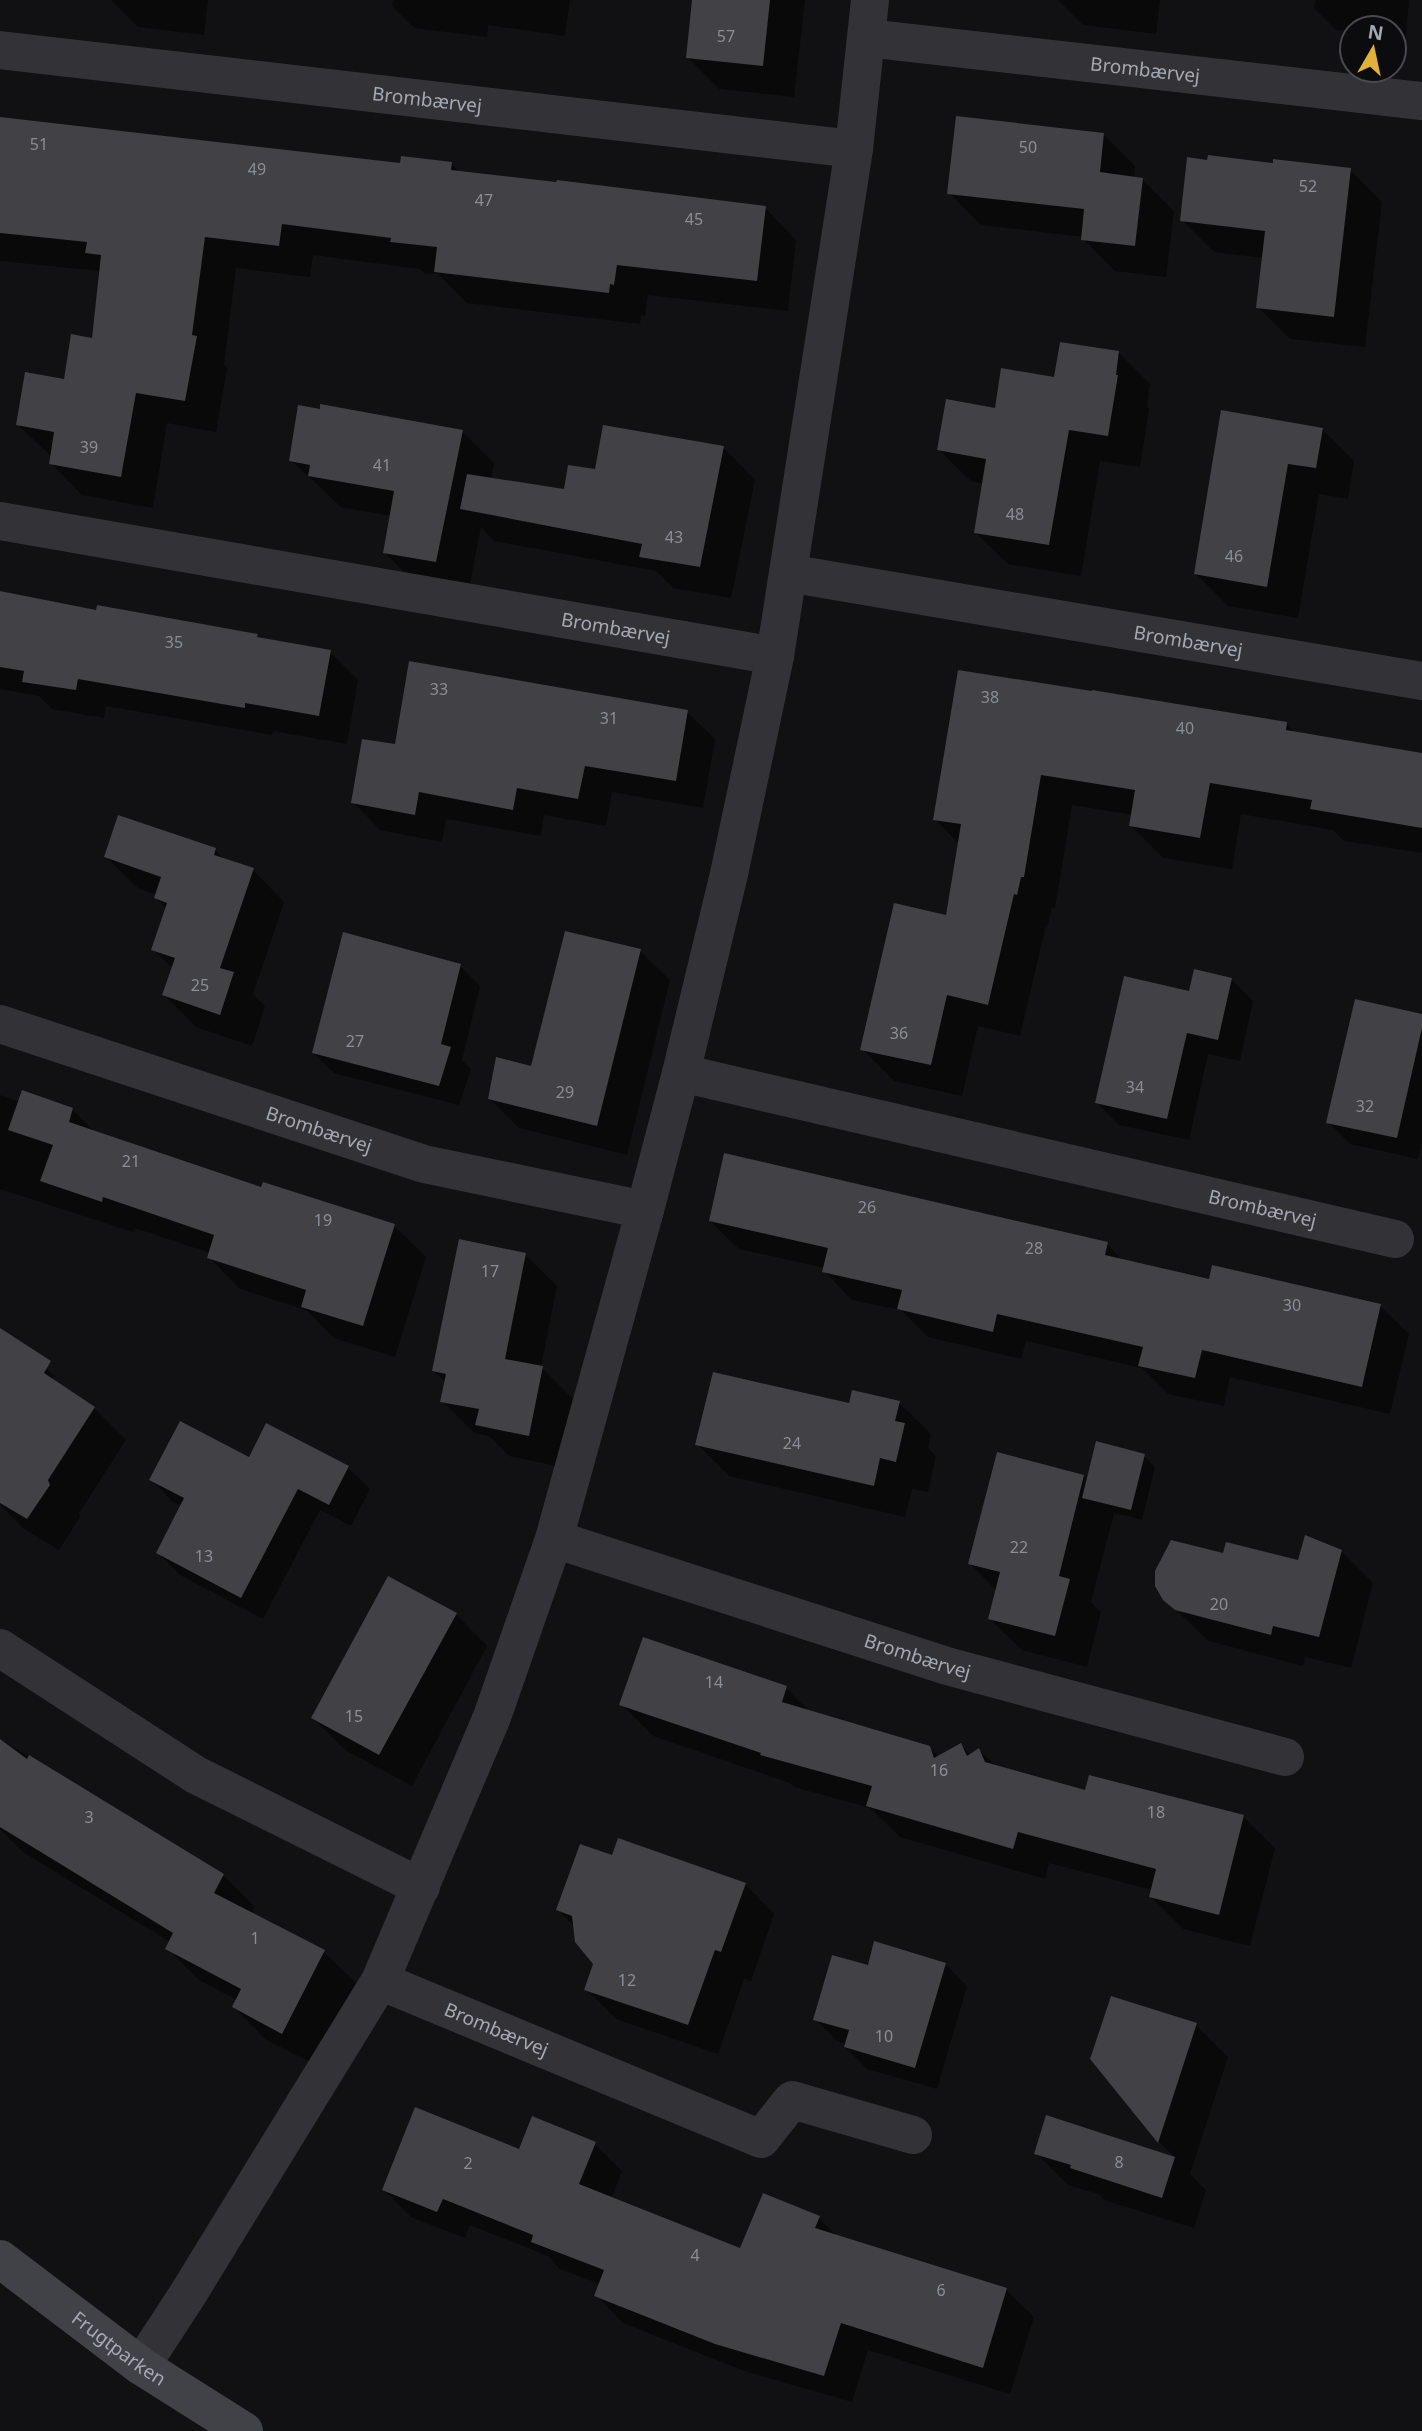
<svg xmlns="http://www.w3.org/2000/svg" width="1422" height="2431" font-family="'Noto Sans',sans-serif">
	<rect width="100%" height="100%" fill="#111113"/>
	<!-- shadow -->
	<path fill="#0007" d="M111 0H208L204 35 138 27Z
		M393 0H570L565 36 488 25 487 37 414 28 392 6Z
		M693 0H805L794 97 719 89 687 57Z
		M1058 0H1160L1156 34 1083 25Z
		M1315 0H1409L1406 37 1394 36V28H1352V31L1336 30 1314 8Z
		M0 118 401 165 451 164 460 172 765 208 796 240 788 311 648 295 645 316 641 315 640 324 467 303 438 274 424 273 420 269 313 255 310 277 236 268 224 365 227 369 216 432 167 423 153 508 82 495 51 463 52 457 18 425 65 382 93 340 101 271 0 261Z
		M1103 134 1135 166 1134 178 1142 179 1174 211 1166 277 1115 271 1083 239V237L981 225 949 193Z
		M1350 170 1382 202 1365 347 1290 339 1258 307 1263 258 1214 252 1182 220Z
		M1119 353 1150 384 1147 406 1149 409 1140 467 1100 461 1081 576 1008 564 976 533 984 484 971 481 939 450 997 410 1055 379Z
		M1222 412 1322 429 1354 461 1348 499 1319 494 1298 618 1228 606 1196 574Z
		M462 431 494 463 491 480 565 491 597 471 724 448 755 480 731 598 673 588 656 571 494 541 481 527 468 593 416 584 384 552 391 516 341 507 291 460Z
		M0 591 97 612 257 636 260 639 330 652 358 680 347 744 273 731 272 735 106 706 104 718 52 709 39 696 0 689Z
		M959 672 1286 724 1295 733 1422 754V853L1344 841 1333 830 1241 814 1232 869 1163 858 1131 826 1133 815 1072 805 1055 908H1052L1048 925H1046L1020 1036 978 1026 962 1096 894 1081 862 1049 948 917 959 844 935 819Z
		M687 712 715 739 703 808 612 792 606 826 544 815 541 836 446 819 442 842 380 830 353 802 396 746Z
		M215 850 226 861 253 870 284 902 253 994 265 1006 252 1046 196 1027 164 995 173 969 153 949 167 909 156 898 157 895 138 888 106 857Z
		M640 951 670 980 627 1155 519 1128 489 1098 532 1068Z
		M460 966 480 986 462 1060 471 1069 459 1105 334 1073 313 1053Z
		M1231 979 1253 1001 1240 1061 1208 1054 1189 1140 1119 1125 1097 1103 1190 993Z
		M1422 1016V1143L1418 1159 1350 1144 1328 1122Z
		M0 1095 20 1102 72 1109 96 1133 262 1189 394 1226 426 1257 395 1357 334 1338 306 1310 240 1289 209 1257 210 1253 135 1228 133 1232 0 1189Z
		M710 1221 1107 1244 1124 1262 1210 1282 1380 1306 1409 1334 1390 1414 1230 1377 1224 1406 1168 1394 1142 1368 1026 1341 1021 1359 928 1337 901 1310 852 1300 824 1271 825 1268 739 1249Z
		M525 1255 557 1286 541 1367 574 1400 561 1467 509 1456 489 1436 474 1433 442 1401 446 1383 434 1371Z
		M0 1330 23 1345 54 1376 19 1414 0 1405Z
		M899 1403 931 1434 928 1448 936 1456 928 1492 912 1489 905 1517 729 1476 697 1444 850 1405Z
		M94 1408 126 1440 79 1513 80 1517 59 1550 24 1529 0 1504V1485Z
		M1144 1456 1155 1467 1142 1520 1114 1513 1091 1602 1101 1612 1087 1667 1022 1650 990 1619 997 1591 970 1564 1083 1476 1088 1481Z
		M250 1459 348 1468 370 1489 351 1526 320 1510 263 1619 180 1575 158 1553 182 1506 173 1502 152 1480Z
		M1341 1551 1373 1583 1351 1668 1305 1657 1303 1666 1209 1641 1164 1599 1225 1555 1300 1563Z
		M456 1614 487 1646 412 1786 345 1750 313 1718Z
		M786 1688 810 1712 929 1747 939 1757 961 1745 971 1755 979 1750 996 1766 1086 1792 1243 1817 1275 1848 1250 1946 1183 1929 1151 1897 1153 1890 1049 1863 1045 1879 900 1837 870 1808 794 1787 790 1783 653 1736 621 1704Z
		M0 1739 223 1875 255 1907 251 1914 324 1952 356 1983 314 2064 265 2039 234 2007 237 2000 199 1980 167 1948 170 1942 23 1852 0 1829Z
		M613 1857 745 1884 774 1914 751 1981 744 1979 718 2054 616 2019 586 1989 595 1963 575 1927 558 1910Z
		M945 1964 967 1986 937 2089 867 2069 845 2047 846 2044 837 2041 815 2019 869 1967Z
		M1196 2025 1228 2057 1190 2174 1206 2190 1194 2228 1104 2200 1099 2194 1068 2185 1036 2153 1047 2118 1177 2159 1159 2142 1092 2059Z
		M595 2144 622 2171 611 2199 741 2251 819 2218 839 2238 1006 2290 1034 2317 1010 2394 868 2350 852 2402 744 2371 623 2323 596 2295 600 2284 560 2269 548 2256 470 2225 465 2238 411 2217 384 2190 520 2152Z"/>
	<!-- building -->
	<path fill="#414146" d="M692 0H770L763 66 686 58Z
		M956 116 1104 133 1100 172 1143 178 1135 246 1081 240 1084 209 947 194Z
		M0 117 400 163 401 156 452 162 451 170 556 182 557 180 766 206 757 281 617 265 614 285 610 284 609 293 434 272 437 247 390 242 391 238 282 224 279 246 205 237 192 335 197 336 185 401 136 393 121 477 49 464 54 432 16 425 25 372 64 379 71 334 92 338 101 255 85 253 87 242 0 233Z
		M1208 155 1273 163V159L1351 168 1334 317 1256 308 1265 231 1180 221 1187 157 1207 160Z
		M1060 342 1119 351 1116 375H1118L1108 436 1069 430 1049 545 974 533 986 459 937 450 946 399 995 408 1001 368 1054 377Z
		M320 404 463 430 436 562 383 553 394 491 308 476 310 465 289 461 298 405 320 409Z
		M1221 410 1323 428 1316 468 1288 464 1267 587 1194 574Z
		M603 425 724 446 700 567 639 557 642 544 460 509 467 474 564 489 568 465 595 469Z
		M0 591 96 610 97 605 258 634 257 637 331 650 319 716 245 703V708L78 679 76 690 22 682 24 671 0 667Z
		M409 661 688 710 676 781 585 766 578 799 517 788 513 810 419 792 415 815 351 803 362 739 395 744Z
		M958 670 1092 691V690L1287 722 1286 730 1422 753V828L1310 809 1312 800 1210 783 1200 838 1129 826 1135 790 1041 775 1024 877H1021L1017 895 1014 894 988 1005 947 995 931 1065 860 1050 894 903 946 915 961 824 933 820Z
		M118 815 216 848 214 855 254 868 220 968 234 972 220 1015 162 995 175 958 151 950 167 903 154 898 161 877 104 857Z
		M565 931 641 949 597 1126 488 1099 496 1057 531 1066Z
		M343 932 461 964 441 1044 451 1047 439 1086 312 1053Z
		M1194 969 1232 978 1218 1040 1187 1033 1167 1119 1095 1103 1124 976 1189 991Z
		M1355 999 1422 1014V1028L1397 1138 1326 1123Z
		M22 1090 73 1108 69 1122 261 1187 263 1182 395 1224 363 1326 301 1307 306 1290 207 1258 214 1235 103 1197 102 1202 40 1181 53 1145 8 1130Z
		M724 1153 1108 1242 1105 1255 1209 1279 1212 1265 1381 1304 1362 1387 1202 1350 1195 1378 1138 1366 1143 1347 997 1314 993 1332 897 1309 902 1290 822 1272 828 1248 709 1221Z
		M459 1239 526 1253 505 1359 543 1366 529 1436 475 1425 479 1409 440 1402 446 1374 432 1371Z
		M0 1328 51 1361 44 1373 95 1407 48 1480 50 1485 27 1519 0 1503Z
		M713 1372 849 1403 852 1390 900 1401 895 1421 905 1423 896 1462 880 1458 874 1486 695 1445Z
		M180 1421 249 1457 266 1423 349 1466 329 1505 298 1489 241 1598 156 1553 184 1498 149 1480Z
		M1096 1441 1145 1454 1131 1510 1082 1498Z
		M997 1452 1084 1475 1059 1576 1070 1579 1055 1636 988 1619 1000 1572 968 1564Z
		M1305 1535 1342 1550 1319 1637 1273 1626 1271 1635 1175 1610 1163 1600 1155 1586V1571L1171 1540 1223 1553 1226 1542 1298 1560Z
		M388 1576 457 1613 379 1755 311 1718Z
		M643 1637 787 1686 782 1702 930 1746 934 1758 961 1743 967 1756 979 1748 985 1762 1085 1790 1089 1775 1244 1815 1219 1915 1149 1897 1156 1869 1018 1832 1013 1849 866 1806 872 1786 760 1755 761 1753 619 1705Z
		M0 1739 27 1759 29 1755 224 1874 214 1893 325 1950 282 2034 232 2007 241 1989 165 1949 173 1933 0 1827Z
		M618 1838 746 1883 721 1952 715 1950 688 2025 584 1990 593 1964 575 1942 572 1916 556 1910 580 1844 612 1855Z
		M874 1941 946 1963 915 2068 844 2047 849 2030 813 2020 832 1955 868 1965Z
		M1111 1996 1197 2023 1158 2143 1090 2059Z
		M415 2107 519 2149 532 2116 596 2142 579 2184 740 2248 763 2193 820 2216 815 2228 1007 2288 983 2368 841 2323 824 2376 715 2344 594 2296 604 2270 531 2242 533 2235 443 2199 437 2212 382 2190Z
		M1046 2115 1175 2157 1162 2198 1070 2168 1071 2165 1034 2154Z"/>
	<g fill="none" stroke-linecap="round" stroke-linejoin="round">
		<!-- street -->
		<g stroke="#333337" stroke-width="38">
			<path id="s1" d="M867 38 1422 101"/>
			<path id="s2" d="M0 50 854 149"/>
			<path id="s3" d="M0 521 775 656"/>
			<path id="s4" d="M788 573 1422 681"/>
			<path id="s5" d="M0 1024 424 1164 645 1210"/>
			<path id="s6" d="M681 1073 1395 1239"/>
			<path id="s7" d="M554 1539 947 1666 1285 1757"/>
			<path d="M0 1648 196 1775 421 1887"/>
			<path id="s8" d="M380 1981 761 2139 792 2100 913 2135"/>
			<path d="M141 2366 188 2294 380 1981 492 1717 554 1539 645 1210 681 1073 729 874 775 656 854 149 870 0"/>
		</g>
		<!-- secondary -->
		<path stroke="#414247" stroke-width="38" id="s9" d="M0 2259 141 2366 244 2431"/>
	</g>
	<g text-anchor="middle" stroke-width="6" stroke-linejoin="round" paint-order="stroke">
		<!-- number labels -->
		<g font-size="16" fill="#8b8e97">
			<text x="726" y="42">57</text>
			<text x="39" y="150">51</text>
			<text x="1028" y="153">50</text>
			<text x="257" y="175">49</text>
			<text x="1308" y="192">52</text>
			<text x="484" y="206">47</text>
			<text x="694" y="225">45</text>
			<text x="89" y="453">39</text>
			<text x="382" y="471">41</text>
			<text x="1015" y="520">48</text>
			<text x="674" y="543">43</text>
			<text x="1234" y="562">46</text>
			<text x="174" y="648">35</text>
			<text x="439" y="695">33</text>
			<text x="990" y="703">38</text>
			<text x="609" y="724">31</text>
			<text x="1185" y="734">40</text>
			<text x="200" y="991">25</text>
			<text x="899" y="1039">36</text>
			<text x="355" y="1047">27</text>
			<text x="1135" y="1093">34</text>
			<text x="565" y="1098">29</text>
			<text x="1365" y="1112">32</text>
			<text x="131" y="1167">21</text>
			<text x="867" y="1213">26</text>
			<text x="323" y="1226">19</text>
			<text x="1034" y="1254">28</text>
			<text x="490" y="1277">17</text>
			<text x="1292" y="1311">30</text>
			<text x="792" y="1449">24</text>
			<text x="1019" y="1553">22</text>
			<text x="204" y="1562">13</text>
			<text x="1219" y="1610">20</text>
			<text x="714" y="1688">14</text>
			<text x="354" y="1722">15</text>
			<text x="939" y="1776">16</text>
			<text x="1156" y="1818">18</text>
			<text x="89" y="1823">3</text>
			<text x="255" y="1944">1</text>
			<text x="627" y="1986">12</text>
			<text x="884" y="2042">10</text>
			<text x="1119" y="2168">8</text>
			<text x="468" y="2169">2</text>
			<text x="695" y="2261">4</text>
			<text x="941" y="2296">6</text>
		</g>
		<!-- street labels -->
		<g font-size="19" fill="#a4a8b2" stroke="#0c0c0e">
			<text dy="7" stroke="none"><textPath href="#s1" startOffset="280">Brombærvej</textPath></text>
			<text dy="7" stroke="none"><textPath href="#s2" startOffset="430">Brombærvej</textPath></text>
			<text dy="7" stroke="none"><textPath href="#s3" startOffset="625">Brombærvej</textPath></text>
			<text dy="7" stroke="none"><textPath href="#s4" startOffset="406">Brombærvej</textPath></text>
			<text dy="7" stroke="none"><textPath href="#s5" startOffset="336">Brombærvej</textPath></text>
			<text dy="7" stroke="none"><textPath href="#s6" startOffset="597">Brombærvej</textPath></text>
			<text dy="7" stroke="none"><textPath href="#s7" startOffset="382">Brombærvej</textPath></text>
			<text dy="7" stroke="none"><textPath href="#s8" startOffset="126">Brombærvej</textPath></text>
			<text dy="7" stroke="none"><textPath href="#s9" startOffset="149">Frugtparken</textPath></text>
		</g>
	</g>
	<!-- north arrow -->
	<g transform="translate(1373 49) rotate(9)"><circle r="33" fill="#0c0c0e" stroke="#494a50" stroke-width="2"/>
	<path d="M0-5L12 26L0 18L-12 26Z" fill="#e2b13a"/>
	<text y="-10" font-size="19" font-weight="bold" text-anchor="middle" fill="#a4a8b2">N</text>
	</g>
</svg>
